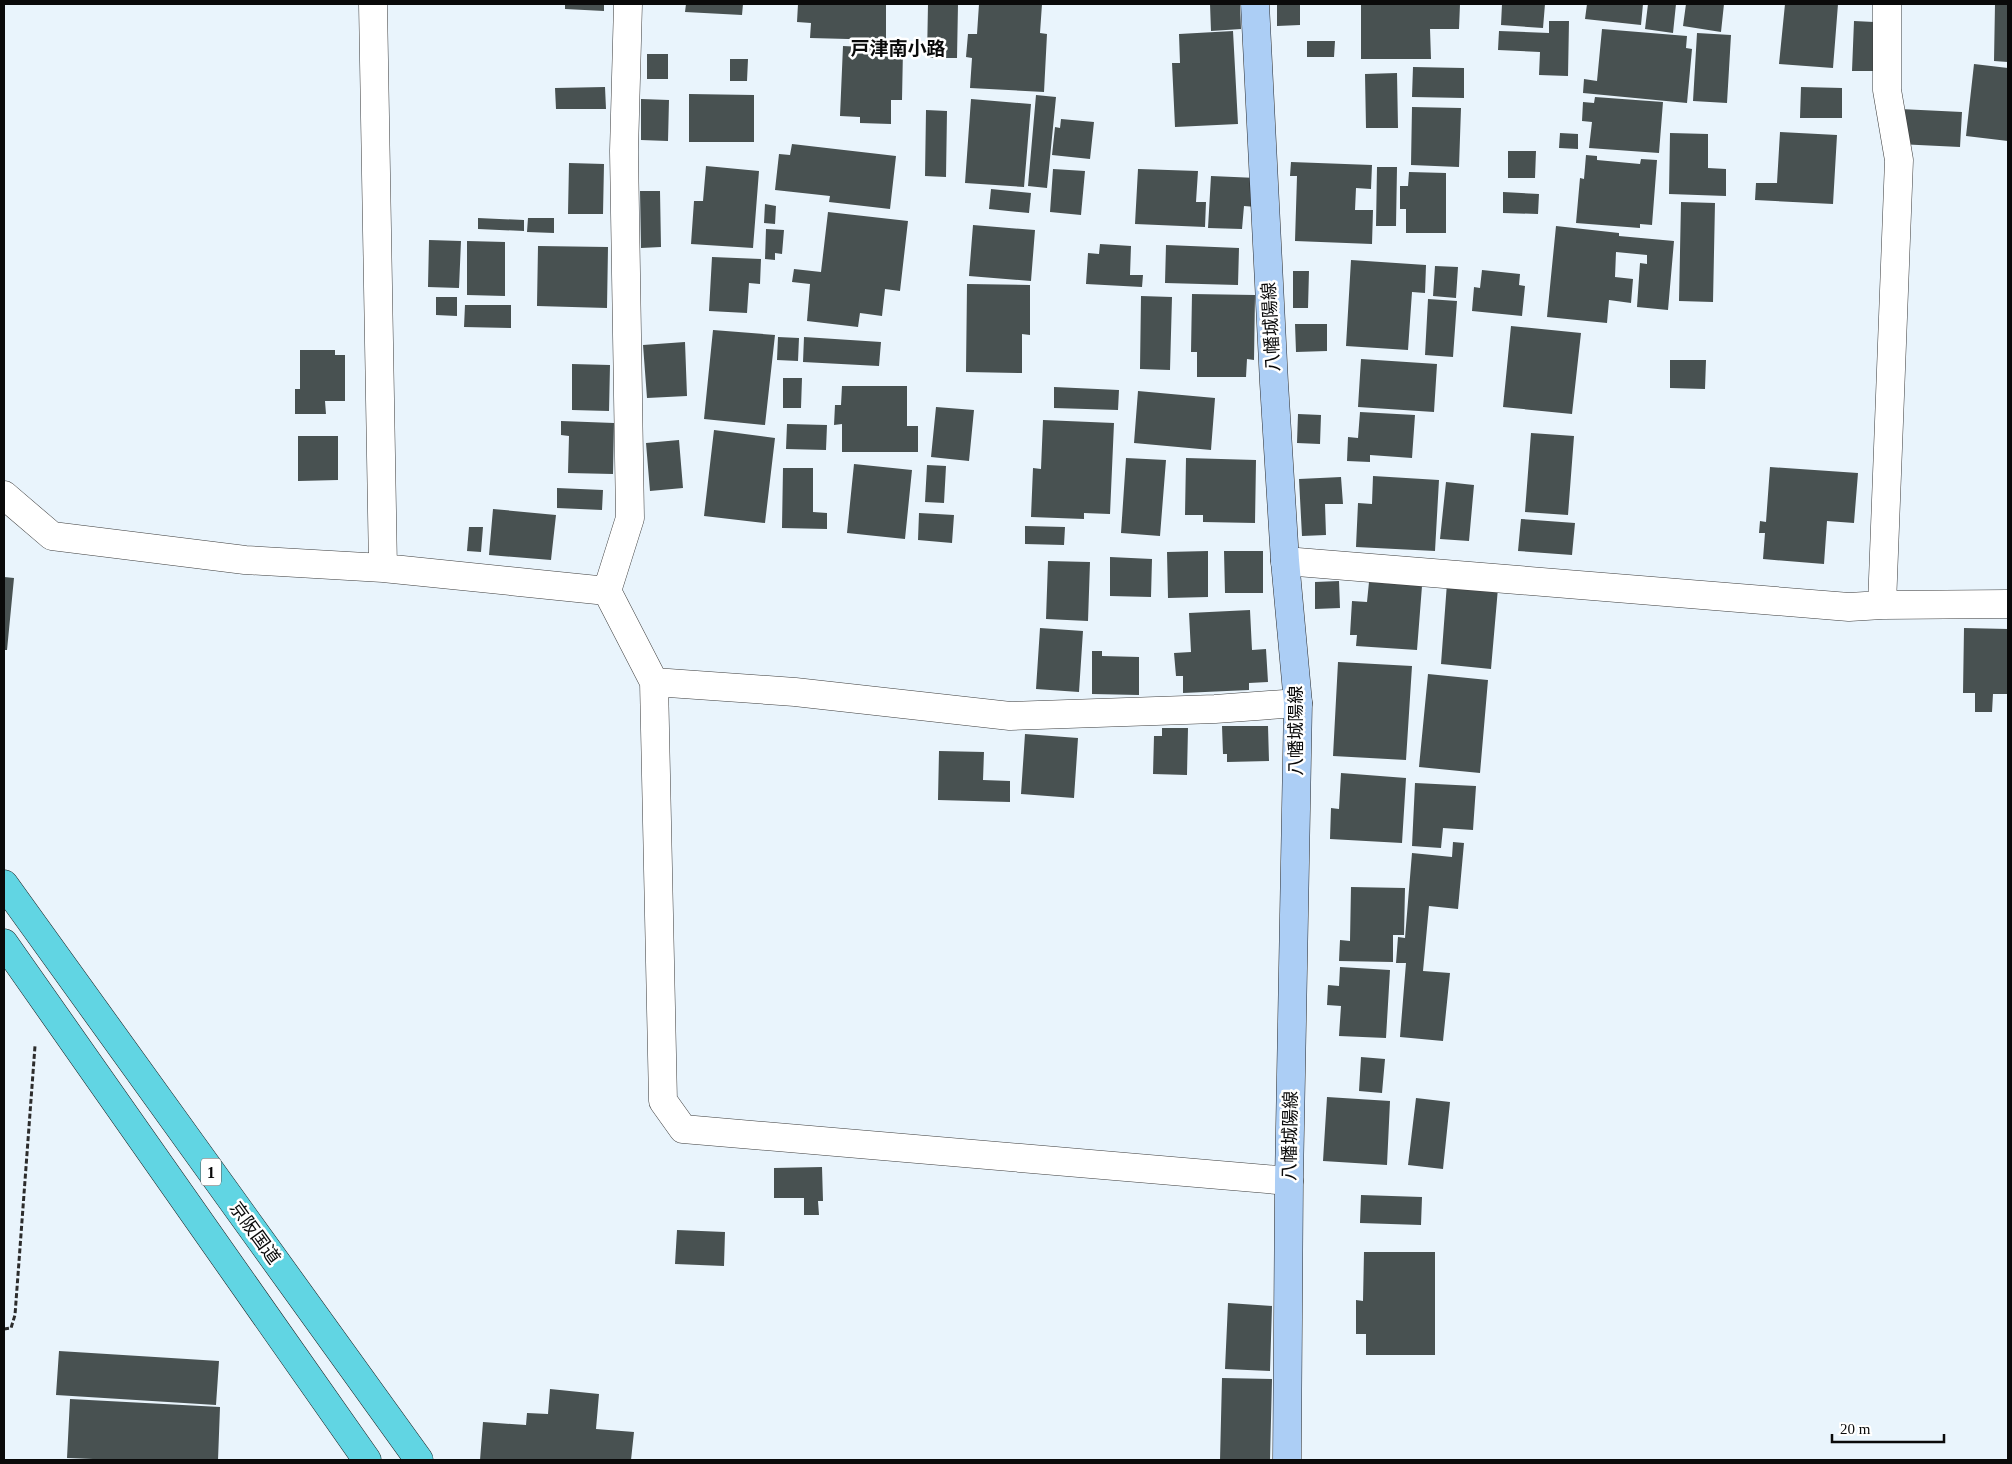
<svg xmlns="http://www.w3.org/2000/svg" width="2012" height="1464" font-family="'Times New Roman','Noto Sans JP',serif">
	<rect width="100%" height="100%" fill="#e9f4fc"/>
	<!-- building -->
	<path fill="#485151" d="M565 4H604V11L565 9Z
		M686 4H743L742 15 685 12Z
		M798 4H886V40L810 38 811 23 797 22Z
		M928 4H958L957 58H927Z
		M979 4H1042L1040 33 1047 34 1044 92 970 88 972 58 966 57 968 34H977Z
		M1210 4H1240L1241 29 1211 31Z
		M1277 4H1300V25L1277 26Z
		M1361 4H1460L1459 29H1430L1431 59H1361Z
		M1502 4H1545L1543 28 1501 25Z
		M1587 4H1643L1641 25 1585 19Z
		M1648 4H1676L1673 33 1645 29Z
		M1686 4H1724L1721 32 1683 26Z
		M1785 4H1838L1833 68 1779 64Z
		M1995 4H2008V62L1994 61Z
		M1549 21H1569L1568 76 1539 75 1540 52 1498 50 1499 31 1549 33Z
		M1854 21 1874 22 1873 71H1852Z
		M1602 29 1687 36 1686 48 1692 49 1687 103 1583 93 1584 79 1597 81Z
		M1233 31 1238 124 1175 127 1172 63H1180L1179 34Z
		M1697 33 1731 35 1727 103 1693 101Z
		M1307 41H1335L1334 57H1307Z
		M843 46 903 49 902 100H891V124L860 123V117L840 116Z
		M647 54H668V79H647Z
		M730 59H748L747 81H730Z
		M1974 64 2008 68V141L1966 136Z
		M1413 67 1464 68V98L1412 97Z
		M1397 73 1398 128H1366L1365 74Z
		M605 87 606 109H556L555 88Z
		M1801 87 1842 88V118H1800Z
		M689 94 754 95V142H689Z
		M1036 95 1056 97 1047 188 1028 186Z
		M1595 97 1663 102 1659 153 1589 148 1592 122 1582 121 1583 102 1594 103Z
		M641 99 669 100 668 141 641 140Z
		M971 99 1031 104 1024 187 965 183Z
		M1412 107 1461 108 1459 167 1411 165Z
		M1900 109 1962 112 1960 147 1898 144Z
		M926 110 947 111 946 177 925 176Z
		M1061 119 1094 122 1090 159 1052 155 1055 127 1060 128Z
		M1780 132 1837 135 1833 204 1755 200 1756 183H1777Z
		M1560 133 1578 134V149L1559 148Z
		M1670 133 1708 134V168L1726 169V196L1669 194Z
		M792 144 896 156 890 209 829 202 830 196 775 190 779 154 790 155Z
		M1508 151H1536L1535 178H1508Z
		M1586 155 1597 156V160L1640 164 1641 159 1657 160 1652 225 1640 224V228L1576 223 1580 178 1584 179Z
		M1291 162 1372 165 1371 189 1356 188 1355 210H1373L1372 244 1295 241 1297 176H1290Z
		M569 163 604 164 603 214H568Z
		M706 166 759 171 753 248 691 244 694 201H703Z
		M1377 167H1397L1396 226H1376Z
		M1053 169 1085 171 1081 215 1050 212Z
		M1138 169 1198 171 1196 202H1206L1205 227 1135 224Z
		M1409 172 1446 173V233H1406V209H1400V186H1408Z
		M1211 176 1257 178 1256 207 1244 206 1242 229 1208 228Z
		M991 189 1031 193 1029 213 989 209Z
		M640 191H660L661 247 641 248Z
		M1503 192 1539 194 1538 214 1503 213Z
		M1681 202 1715 203 1713 302 1679 301Z
		M765 204 776 206 775 224 764 223Z
		M828 212 908 221 900 291 885 289 882 316 860 313 858 327 807 321 810 284 792 282 794 269 821 272Z
		M478 218 524 220V231L478 229Z
		M528 218H554V233L527 232Z
		M973 225 1035 230 1031 281 969 276Z
		M1556 226 1619 233V236L1674 241 1668 310 1637 307 1640 263 1647 264V255L1616 252 1615 277 1633 279 1631 303 1609 300 1607 323 1547 317Z
		M766 229 784 230 782 254 775 253V260L765 259Z
		M429 240 461 241 459 288 428 287Z
		M467 241 505 242V296L467 295Z
		M1100 244 1131 246 1130 275H1143L1142 287 1086 284 1088 253 1099 254Z
		M1166 245 1239 248 1238 285 1165 283Z
		M538 246 608 247 607 308 537 306Z
		M712 257 761 259 760 284 749 283 747 313 709 311Z
		M1351 260 1426 265 1425 293 1412 292 1408 350 1346 346Z
		M1435 266 1458 267 1456 298 1433 296Z
		M1482 270 1520 274 1519 285 1525 286 1522 316 1472 311 1474 287 1480 288Z
		M1293 271H1309L1308 308H1293Z
		M967 284 1030 285V335L1022 334V373L966 372Z
		M1192 294 1255 295 1254 360 1247 359 1246 377H1197V352H1191Z
		M1141 296 1172 297 1170 370 1140 369Z
		M436 297H457V316L436 315Z
		M1428 299 1457 301 1453 357 1425 355Z
		M465 305H511V328L464 327Z
		M1295 324H1327V351L1296 352Z
		M1511 326 1581 333 1572 414 1503 407Z
		M713 330 775 335 765 425 704 419Z
		M778 337 799 338 798 361 777 360Z
		M804 337 881 342 879 366 803 362Z
		M685 342 687 396 647 398 643 345Z
		M300 350H335V355H345V401H325L326 414H295V389H300Z
		M1361 359 1437 364 1434 412 1358 407Z
		M1670 360H1706L1705 389 1670 388Z
		M572 364 610 365 609 411 572 410Z
		M783 378H802L801 408H783Z
		M842 386H907V426H918V452H842V424L834 425 835 405H841Z
		M1054 387 1119 390 1118 410 1054 408Z
		M1138 391 1215 398 1211 450 1134 443Z
		M936 407 974 410 969 461 931 457Z
		M1360 412 1415 415 1412 458 1370 455V462L1347 461 1348 437 1358 438Z
		M1298 414 1321 415 1320 444 1297 443Z
		M1043 420 1114 423 1110 514 1084 513V519L1031 517 1033 468 1041 469Z
		M561 421 614 423 613 474 568 473 569 436 561 435Z
		M787 424 827 425 826 450 786 449Z
		M714 430 775 438 765 523 704 516Z
		M1531 433 1574 436 1568 515 1525 512Z
		M298 436H338V480L298 481Z
		M679 440 683 488 650 491 646 443Z
		M1126 458 1166 460 1160 536 1121 533Z
		M1186 458 1256 460 1255 523 1203 522V515H1185Z
		M854 464 912 470 905 539 847 533Z
		M927 465 946 466 944 503 925 502Z
		M1770 467 1858 473 1854 523 1827 521 1824 564 1763 559 1765 533H1759L1760 521 1766 522Z
		M783 468H813V512L827 513V529L782 528Z
		M1373 476 1439 480 1435 551 1356 547 1358 503 1372 504Z
		M1341 477 1343 504H1325L1326 535 1302 536 1299 479Z
		M1446 482 1474 485 1469 541 1440 539Z
		M557 488 603 490 602 510 557 508Z
		M493 509 556 515 551 560 489 555Z
		M919 513 954 515 952 543 918 540Z
		M1521 519 1575 523 1572 555 1518 551Z
		M1025 526 1065 527 1064 545 1025 544Z
		M469 527H483L481 552 467 551Z
		M1208 551V597L1168 598 1167 552Z
		M1224 551H1263V593H1225Z
		M1110 557 1152 559 1151 597 1110 596Z
		M1048 561 1090 562 1088 621 1046 619Z
		M4 577 14 578 7 650H4Z
		M1339 581 1340 608 1315 609V582Z
		M1369 582 1422 586 1417 650 1356 646 1357 635H1350L1352 601 1367 602Z
		M1447 583 1498 588 1491 669 1441 664Z
		M1250 610 1252 650 1266 649 1268 682 1249 683V690L1183 693V676H1176L1174 653 1191 652 1189 613Z
		M1040 628 1083 631 1079 692 1036 689Z
		M1964 628 2008 629V694H1993L1992 712H1975V693H1963Z
		M1092 651H1102V656L1139 657V695L1092 694Z
		M1338 662 1412 666 1406 760 1333 756Z
		M1428 674 1488 680 1480 773 1419 767Z
		M1222 726H1268L1269 761 1227 762V754H1223Z
		M1162 728H1188L1187 775 1153 774 1154 736H1162Z
		M1025 734 1078 738 1074 798 1021 794Z
		M939 751 984 752 983 780 1010 781V802L938 800Z
		M1341 773 1406 778 1402 843 1330 839 1331 808 1339 809Z
		M1415 783 1476 786 1473 830 1443 828 1441 848 1412 846Z
		M1453 842 1464 843 1458 909 1429 906 1423 971 1450 973 1443 1041 1400 1037 1406 963H1396L1398 937 1405 938 1412 853 1452 857Z
		M1351 887 1405 888 1404 935H1393V962L1339 961 1340 940 1350 941Z
		M1340 967 1390 970 1386 1038 1339 1036 1341 1006 1327 1005 1328 985 1339 986Z
		M1361 1057 1385 1059 1382 1093 1359 1091Z
		M1327 1097 1390 1101 1387 1165 1323 1161Z
		M1416 1098 1450 1102 1443 1169 1408 1165Z
		M822 1167 823 1201H818L819 1215H804V1198H774V1168Z
		M1361 1195 1422 1197 1421 1225 1360 1223Z
		M677 1230 725 1232 724 1266 675 1264Z
		M1364 1252H1435V1355H1366V1334H1356V1300L1363 1301Z
		M1228 1303 1272 1306 1270 1371 1225 1369Z
		M59 1351 219 1361 216 1405 56 1395Z
		M1222 1378 1272 1379 1270 1460H1220Z
		M550 1389 599 1394 596 1429 634 1432 631 1460H480L483 1422 526 1425 527 1413 548 1414Z
		M70 1399 220 1407 218 1460H119L67 1458Z"/>
	<g fill="none" stroke-linecap="round" stroke-linejoin="round">
		<!-- street casing -->
		<g stroke="#3d3d3d" stroke-width="29">
			<path id="street" d="M373 4 383 568
				M628 4 624 151 630 518 607 591 654 682 663 1101 683 1129 1289 1181
				M4 495 52 536 245 560 383 568 607 591
				M1285 561 1849 607 1882 605 2008 604
				M1882 605 1899 160 1887 90V4
				M654 682 795 692 1010 716 1215 709 1298 703"/>
		</g>
		<!-- secondary casing -->
		<g stroke="#2c2c2c" stroke-width="29">
			<path id="secondary" d="M1255 4 1274 383 1285 561 1298 703 1289 1181 1287 1460"/>
		</g>
		<!-- highway casing -->
		<g stroke="#1b1b1b" stroke-width="29">
			<path id="highway" d="M4 884 419 1460
				M4 943 367 1460"/>
		</g>
		<!-- path -->
		<path stroke="#2c2c2c" stroke-width="3" stroke-dasharray="5 2.5" stroke-linecap="butt" d="M4 1329 11 1328 15 1315 35 1046"/>
		<!-- street -->
		<use href="#street" stroke="#fff" stroke-width="28"/>
		<!-- secondary -->
		<use href="#secondary" stroke="#accef5" stroke-width="28"/>
		<!-- highway -->
		<use href="#highway" stroke="#61d5e3" stroke-width="28"/>
	</g>
	<g text-anchor="middle" stroke-width="5" stroke-linejoin="round" paint-order="stroke">
		<!-- shield labels -->
		<rect fill="#fff" stroke="#545454" stroke-width="1" x="201" y="1158.5" width="20" height="27" rx="4"/>
		<g font-size="16" font-weight="bold" fill="#0a0a0a">
			<text x="211" y="1178">1</text>
		</g>
		<!-- street labels -->
		<g font-size="18" fill="#0a0a0a" stroke="#fff">
			<text transform="translate(1271 327) rotate(-93)" y="6">八幡城陽線</text>
			<text transform="translate(1296 731) rotate(-90)" y="6">八幡城陽線</text>
			<text transform="translate(1290 1136) rotate(-89)" y="6">八幡城陽線</text>
			<text transform="translate(255 1233) rotate(54)" y="6">京阪国道</text>
		</g>
		<!-- neighbourhood labels -->
		<g font-size="19" font-weight="bold" fill="#0a0a0a" stroke="#fff">
			<text x="898" y="55">戸津南小路</text>
		</g>
	</g>
	<!-- border -->
	<rect width="2012" height="1464" fill="none" stroke="#0a0a0a" stroke-width="10"/>
	<!-- scale -->
	<path d="M1832 1434v8h112v-8" fill="none" stroke="#0a0a0a" stroke-width="2.5"/>
	<text x="1840" y="1434" font-size="15" fill="#0a0a0a" stroke="#ffffff" stroke-width="4" paint-order="stroke">20 m</text>
</svg>
